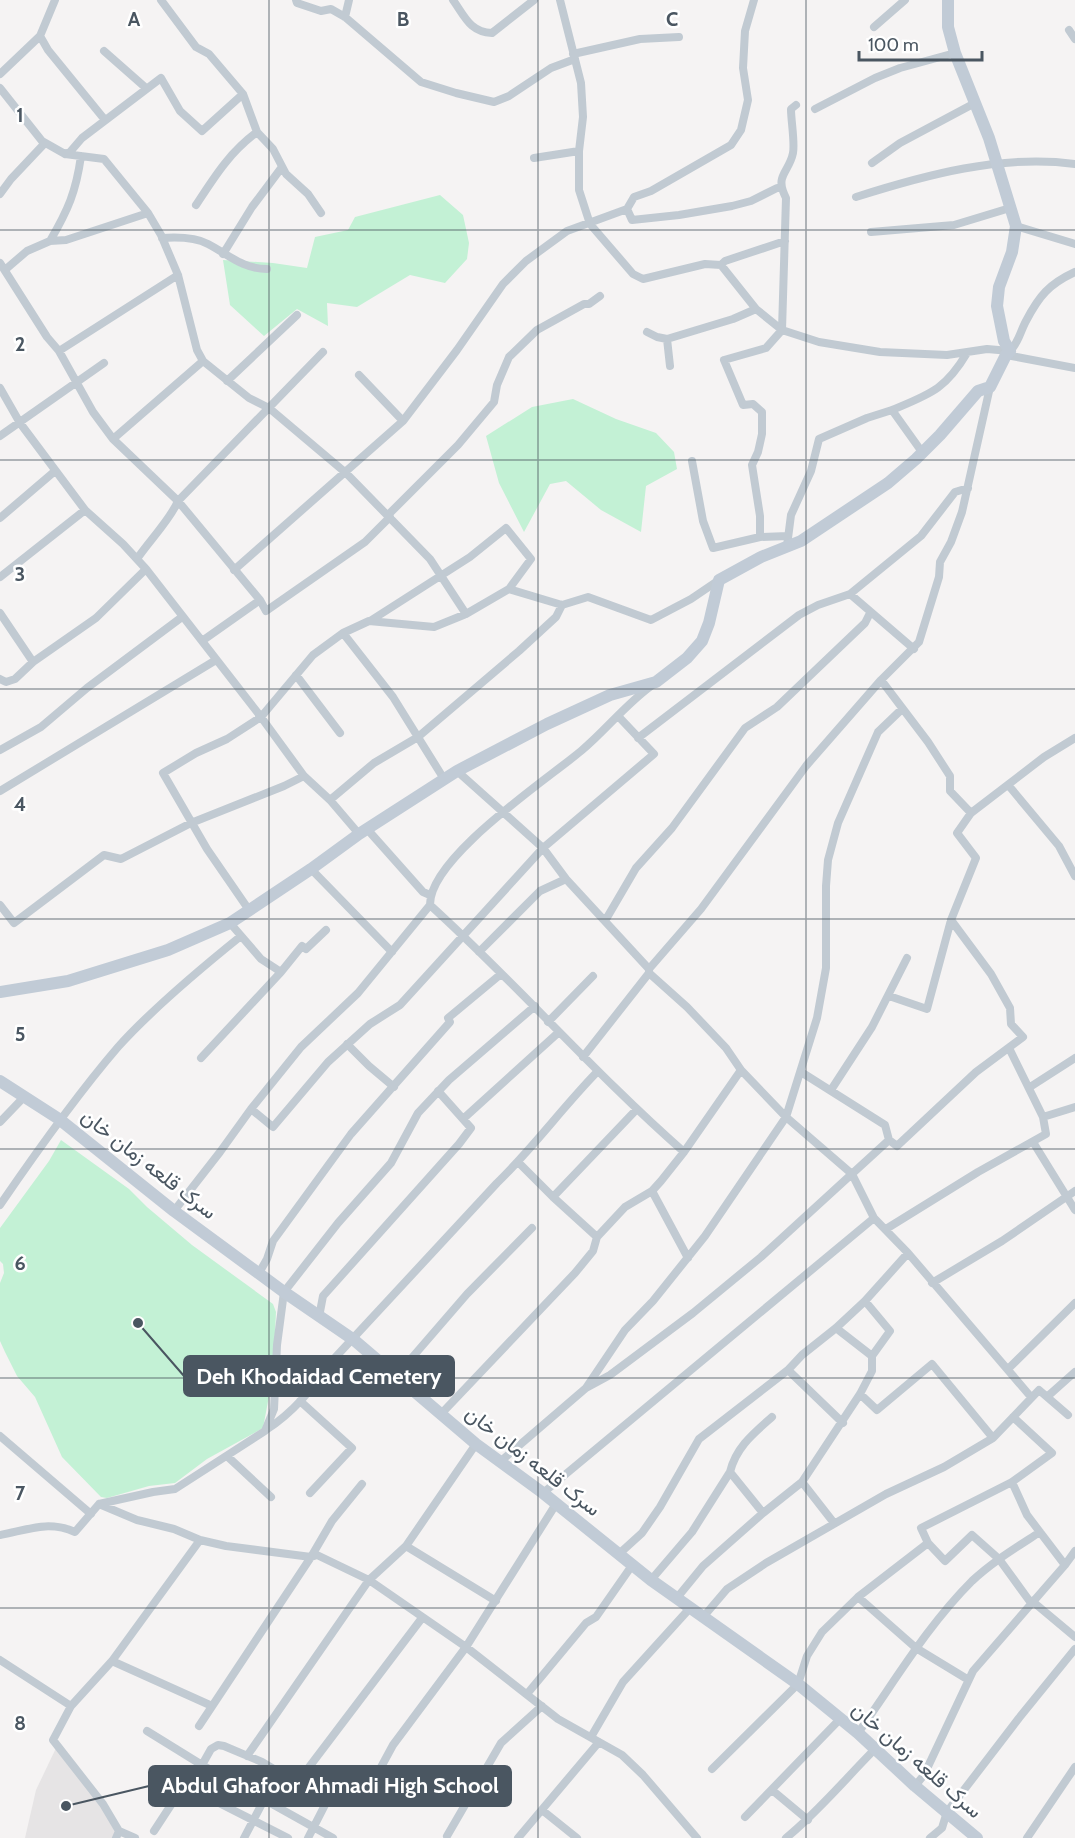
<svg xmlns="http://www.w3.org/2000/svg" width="1075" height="1838" font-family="Cabin,Vazirmatn,sans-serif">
	<rect width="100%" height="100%" fill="#f5f3f3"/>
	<!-- education -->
	<path fill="#e6e4e5" d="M57 1746 112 1821 118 1838H25L36 1790Z"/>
	<!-- green -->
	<path fill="#c3f1d5" d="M440 195 463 215 469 243 467 259 445 283 410 275 357 307 327 303 328 326 297 309 264 336 230 305 223 260 273 263 307 268 315 237 348 230 355 217Z
		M573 399 616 419 656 433 674 452 677 469 646 486 641 532 601 510 566 481 550 484 524 532 499 483 486 436 532 407Z
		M61 1140 129 1189 147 1207 192 1245 273 1304 276 1312 273 1375 263 1428 207 1459 175 1483 149 1486 107 1498 101 1497 62 1457 35 1397 17 1376 5 1352 0 1341V1283L4 1273 3 1264 0 1261V1228L49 1161Z"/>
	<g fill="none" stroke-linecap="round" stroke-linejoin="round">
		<!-- street -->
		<path stroke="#c1cad2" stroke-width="8" d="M55 0 40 36 48 50 105 120
			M161 0 196 47 209 54 243 94 257 132 273 149 286 174 308 194 321 213
			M296 0 297 3 321 11 331 9 345 17 421 82 456 93 494 102 509 96 551 68 575 59
			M453 0C465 17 470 32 492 33L534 0
			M560 0 581 83 583 117 579 151V190L590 224 633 274 643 279 705 264 721 265 756 309 782 330 819 342 880 352 947 355 987 349 1010 351C1019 342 1020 332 1026 321 1039 296 1049 284 1075 272
			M345 17 349 0
			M874 27 905 0
			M1069 30 1075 39
			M104 51 146 88
			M573 54 640 39 679 37
			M0 74 40 36
			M0 88 42 141 65 154 104 159 148 213 161 235 178 275 197 350 203 361 249 398 269 408 346 473 430 559 466 614
			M815 109 875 78 900 68 955 53
			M65 154 70 152 82 138 161 78 180 111 202 131 243 94
			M534 158 579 151
			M872 163 900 143 975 103
			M0 194 11 179 45 143
			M856 197C925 175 1002 154 1075 164
			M196 205C215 176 229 153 257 132
			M627 209 632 220 679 215 732 206 751 201 777 188H781
			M1016 226 1075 244
			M871 232 954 225 1010 208
			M162 238C177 237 195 237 208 244 229 255 243 269 267 269
			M50 241C68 210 76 192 81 156
			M223 254 252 207 282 167
			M0 263 47 337 59 351 93 412 113 439 178 501 260 600 202 641
			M721 265 725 261 785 241
			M6 269 27 251 50 241 66 240 148 213
			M647 332 657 337 667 339 733 319 756 309
			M667 339 670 366
			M59 351 178 275
			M1006 355 1075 368
			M359 375 403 421
			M227 381 297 315
			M0 388 20 423 85 510 123 544 146 569 261 717 304 776 330 800 359 834
			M892 410C930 394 945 390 967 353
			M0 436 104 363
			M113 439 203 361
			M692 461 703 521 713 548 760 537 788 536
			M388 515 458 445 494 402 497 385 509 357 537 330 584 304H589L600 296
			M0 518 55 471
			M760 537V516L752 465 758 452 762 434V412L753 404 743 405 724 360 766 348 782 330 786 198C774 175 789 173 793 153 795 142 791 121 791 109L796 105
			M787 546 791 515 811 471 819 439 867 418 892 410 922 452
			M137 559C149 541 170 520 178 501L323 352
			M234 570 403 421 457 350 503 284 526 261 567 231 627 209 634 197 651 191 731 145 741 130 748 100 743 68 745 31 754 0
			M0 577 85 510
			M850 594 914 649
			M260 600 266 611 365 542 390 517
			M0 613 33 662
			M370 621 470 557 506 528 531 559 509 589
			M343 633 393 697 444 779
			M296 675 340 733
			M0 679 6 682 15 679 33 662 96 618 146 569
			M881 680 928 742 950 776V791L971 813
			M638 738 799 615 818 605 850 594 921 536 955 492 968 488
			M0 750 41 727 87 688 182 617
			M457 771 543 848 566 879 649 969V973L687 1007 726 1048 741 1070 786 1117 852 1174 874 1218 908 1253 1031 1397
			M1009 786 1059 846 1075 876
			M0 791 216 660
			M330 800 374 763 418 737 519 651 556 617 562 605
			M367 829 423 892 430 895
			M311 869 392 952
			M0 905 14 923 104 855 121 859 191 823 284 786 304 776
			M430 905C518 985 595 1074 684 1152
			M249 910 207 849 163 773 196 753 227 739 261 717 313 655 343 633 369 621 434 627 466 614 509 589 562 605 588 597 651 620 691 599 719 580
			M605 921 636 868 672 828 745 728 777 707 865 623 870 613
			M230 923 261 959 281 972
			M479 952 540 891 566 879
			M649 969 701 909 806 766 881 680 919 642 939 577 940 562 951 542 962 512 990 387
			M889 996 927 1009 951 920 976 858 957 833 971 813 1044 757 1075 738
			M548 1022 593 976
			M347 1044 369 1066 394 1087
			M583 1057 649 973
			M201 1058 281 972 302 946 306 949 326 930
			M801 1072 885 1125 889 1140
			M1030 1087 1075 1058
			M831 1090 872 1027 907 958
			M251 1109 273 1127 328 1062 370 1024 400 1005 543 848 654 754 618 716
			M1043 1117 1075 1107
			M463 1119 559 1032
			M0 1122 24 1097
			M1033 1142 1075 1210
			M518 1162 553 1197 597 1237
			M652 1191 688 1258
			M553 1197 636 1110
			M0 1205C37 1151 75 1097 118 1047 153 1008 200 969 241 936
			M174 1211 220 1152 251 1109 301 1047 358 993 430 905C429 858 545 781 581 751 606 730 625 705 651 686
			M886 1229 978 1172 1046 1134 1043 1117 1009 1048
			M259 1273 267 1259 273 1241 351 1134 450 1022 448 1018 501 974
			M932 1283 1002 1241 1075 1191
			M319 1317 323 1296 459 1144 471 1128 438 1091
			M836 1328 872 1356
			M1008 1369 1075 1303
			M788 1370 843 1423
			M397 1375 467 1294 532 1228
			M586 1388 625 1330 653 1301 705 1236 786 1117 817 1018 826 968V886L828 860 838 823 878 732 902 709
			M860 1394 877 1410 932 1364 993 1438
			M1048 1396 1075 1372
			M300 1401 352 1448 310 1493
			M441 1414 575 1273 593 1251 597 1237 625 1207 652 1191 661 1181 684 1152 741 1070
			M1013 1417 1052 1453 1012 1482 921 1528 928 1543 945 1561 972 1535 999 1559 1031 1603
			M266 1430C294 1412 312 1389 331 1362L497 1183C533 1148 562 1108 597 1072
			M0 1436 91 1514
			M227 1456 271 1497
			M501 1461 586 1388 610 1375 693 1313 761 1257 889 1140 897 1146 976 1072 1023 1037 1011 1024 1010 1008 991 974 951 920
			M730 1472 763 1513
			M802 1482 834 1523
			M1012 1482 1027 1515 1065 1565
			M543 1493 874 1218
			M99 1504 137 1520 174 1529 200 1540 226 1546 311 1557 317 1555 369 1580 466 1647 558 1719 622 1755 643 1775 697 1838
			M0 1535C27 1530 48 1520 75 1532L99 1504 153 1492 175 1489 265 1431 274 1409 277 1345 284 1292 338 1223 391 1163 418 1113 449 1080 535 1006
			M406 1546 496 1601
			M620 1553 642 1533 660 1507 699 1439 788 1370 802 1355 836 1328 865 1301 908 1253
			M651 1580 692 1532 730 1472C736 1447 754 1433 772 1417
			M858 1597 916 1648 967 1679
			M676 1599 703 1566 763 1513 802 1482 860 1394 872 1371V1356L890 1331 865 1301
			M1032 1601 1075 1637
			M704 1616 727 1589 766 1563 886 1494 944 1467 993 1438 1039 1390 1068 1415
			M0 1660 71 1706
			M112 1661 212 1706
			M527 1694 586 1623 596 1617 633 1564
			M199 1726 311 1557 332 1521 362 1484
			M147 1731 202 1765 333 1838
			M858 1733C895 1681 927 1626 972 1581 992 1562 1017 1547 1040 1532
			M591 1737 623 1682 691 1607
			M247 1756 369 1580 406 1546 476 1444
			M712 1769 798 1684 807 1656 822 1632 858 1597 928 1543
			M186 1782 219 1803 288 1838
			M297 1783 422 1618
			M915 1786 924 1775 973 1671 1065 1565 1075 1551
			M772 1790 808 1820
			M542 1810 577 1838
			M745 1817 841 1718
			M119 1831 135 1838
			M154 1831 186 1782 202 1765 211 1749 218 1745 224 1746 262 1762 327 1801 343 1783 367 1793 393 1745 466 1647 556 1504
			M447 1836 501 1743 542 1706
			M116 1838 119 1831 103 1804 53 1740 71 1706 112 1661 200 1540
			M244 1838 278 1773
			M308 1838 327 1801
			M518 1838 599 1742
			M786 1838C819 1811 846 1778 876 1748
			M930 1838 942 1828 947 1812 1019 1718 1075 1649
			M1027 1838 1075 1767"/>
		<!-- secondary -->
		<path stroke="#c1cbd6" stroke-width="12" d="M0 992 68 981 168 950 230 923 311 869 359 834 457 771 547 724 610 695 656 682 687 658 702 641 709 623 719 580 761 557 801 541 888 483 916 459 940 435 978 391 990 387 1006 355 1010 351 1004 341 997 306 999 287 1012 252 1016 226 989 138 955 53 948 27V0
			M0 1081 59 1119 174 1211 284 1292 354 1340 476 1444 543 1493 651 1580 798 1684 858 1733 915 1786 977 1838"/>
	</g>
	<!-- grid -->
	<path fill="none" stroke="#4a5661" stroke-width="1.5" stroke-opacity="0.55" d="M269 0V1838M538 0V1838M806 0V1838M0 230H1075M0 460H1075M0 689H1075M0 919H1075M0 1149H1075M0 1378H1075M0 1608H1075"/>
	<g text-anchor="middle" stroke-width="5" stroke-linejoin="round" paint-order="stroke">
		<!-- street labels -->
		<g font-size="21" fill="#4a5661" stroke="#fff">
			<text transform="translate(149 1164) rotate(38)" y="7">سرک قلعه زمان خان</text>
			<text transform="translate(533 1461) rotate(38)" y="7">سرک قلعه زمان خان</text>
			<text transform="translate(917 1760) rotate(41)" y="7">سرک قلعه زمان خان</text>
		</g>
	</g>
	<g font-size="20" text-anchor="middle" font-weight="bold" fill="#4a5661" stroke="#fff" stroke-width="5" stroke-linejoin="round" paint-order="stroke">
		<text x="134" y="26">A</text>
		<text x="403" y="26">B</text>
		<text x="672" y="26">C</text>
		<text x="20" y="122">1</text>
		<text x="20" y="351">2</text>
		<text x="20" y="581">3</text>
		<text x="20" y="811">4</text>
		<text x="20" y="1041">5</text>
		<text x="20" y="1270">6</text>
		<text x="20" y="1500">7</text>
		<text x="20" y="1730">8</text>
	</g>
	<!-- callouts -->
	<path fill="none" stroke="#4a5661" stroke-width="2" d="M138 1323L184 1376M66 1806L149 1786"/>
	<g fill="#4a5661" stroke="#fff" stroke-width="2">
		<circle cx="138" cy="1323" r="6"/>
		<circle cx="66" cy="1806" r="6"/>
	</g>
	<g fill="#4a5661" stroke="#4a5661" stroke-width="2">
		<rect x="184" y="1356" width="270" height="40" rx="6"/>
		<rect x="149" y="1766" width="362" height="40" rx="6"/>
	</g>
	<g font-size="22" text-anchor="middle" font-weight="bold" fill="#fff">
		<text x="319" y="1384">Deh Khodaidad Cemetery</text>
		<text x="330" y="1793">Abdul Ghafoor Ahmadi High School</text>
	</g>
	<!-- scale -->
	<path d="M859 51v9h123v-9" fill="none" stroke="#4a5661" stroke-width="3"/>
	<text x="868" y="51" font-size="18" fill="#4a5661" stroke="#ffffff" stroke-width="4.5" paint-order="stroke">100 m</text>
</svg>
